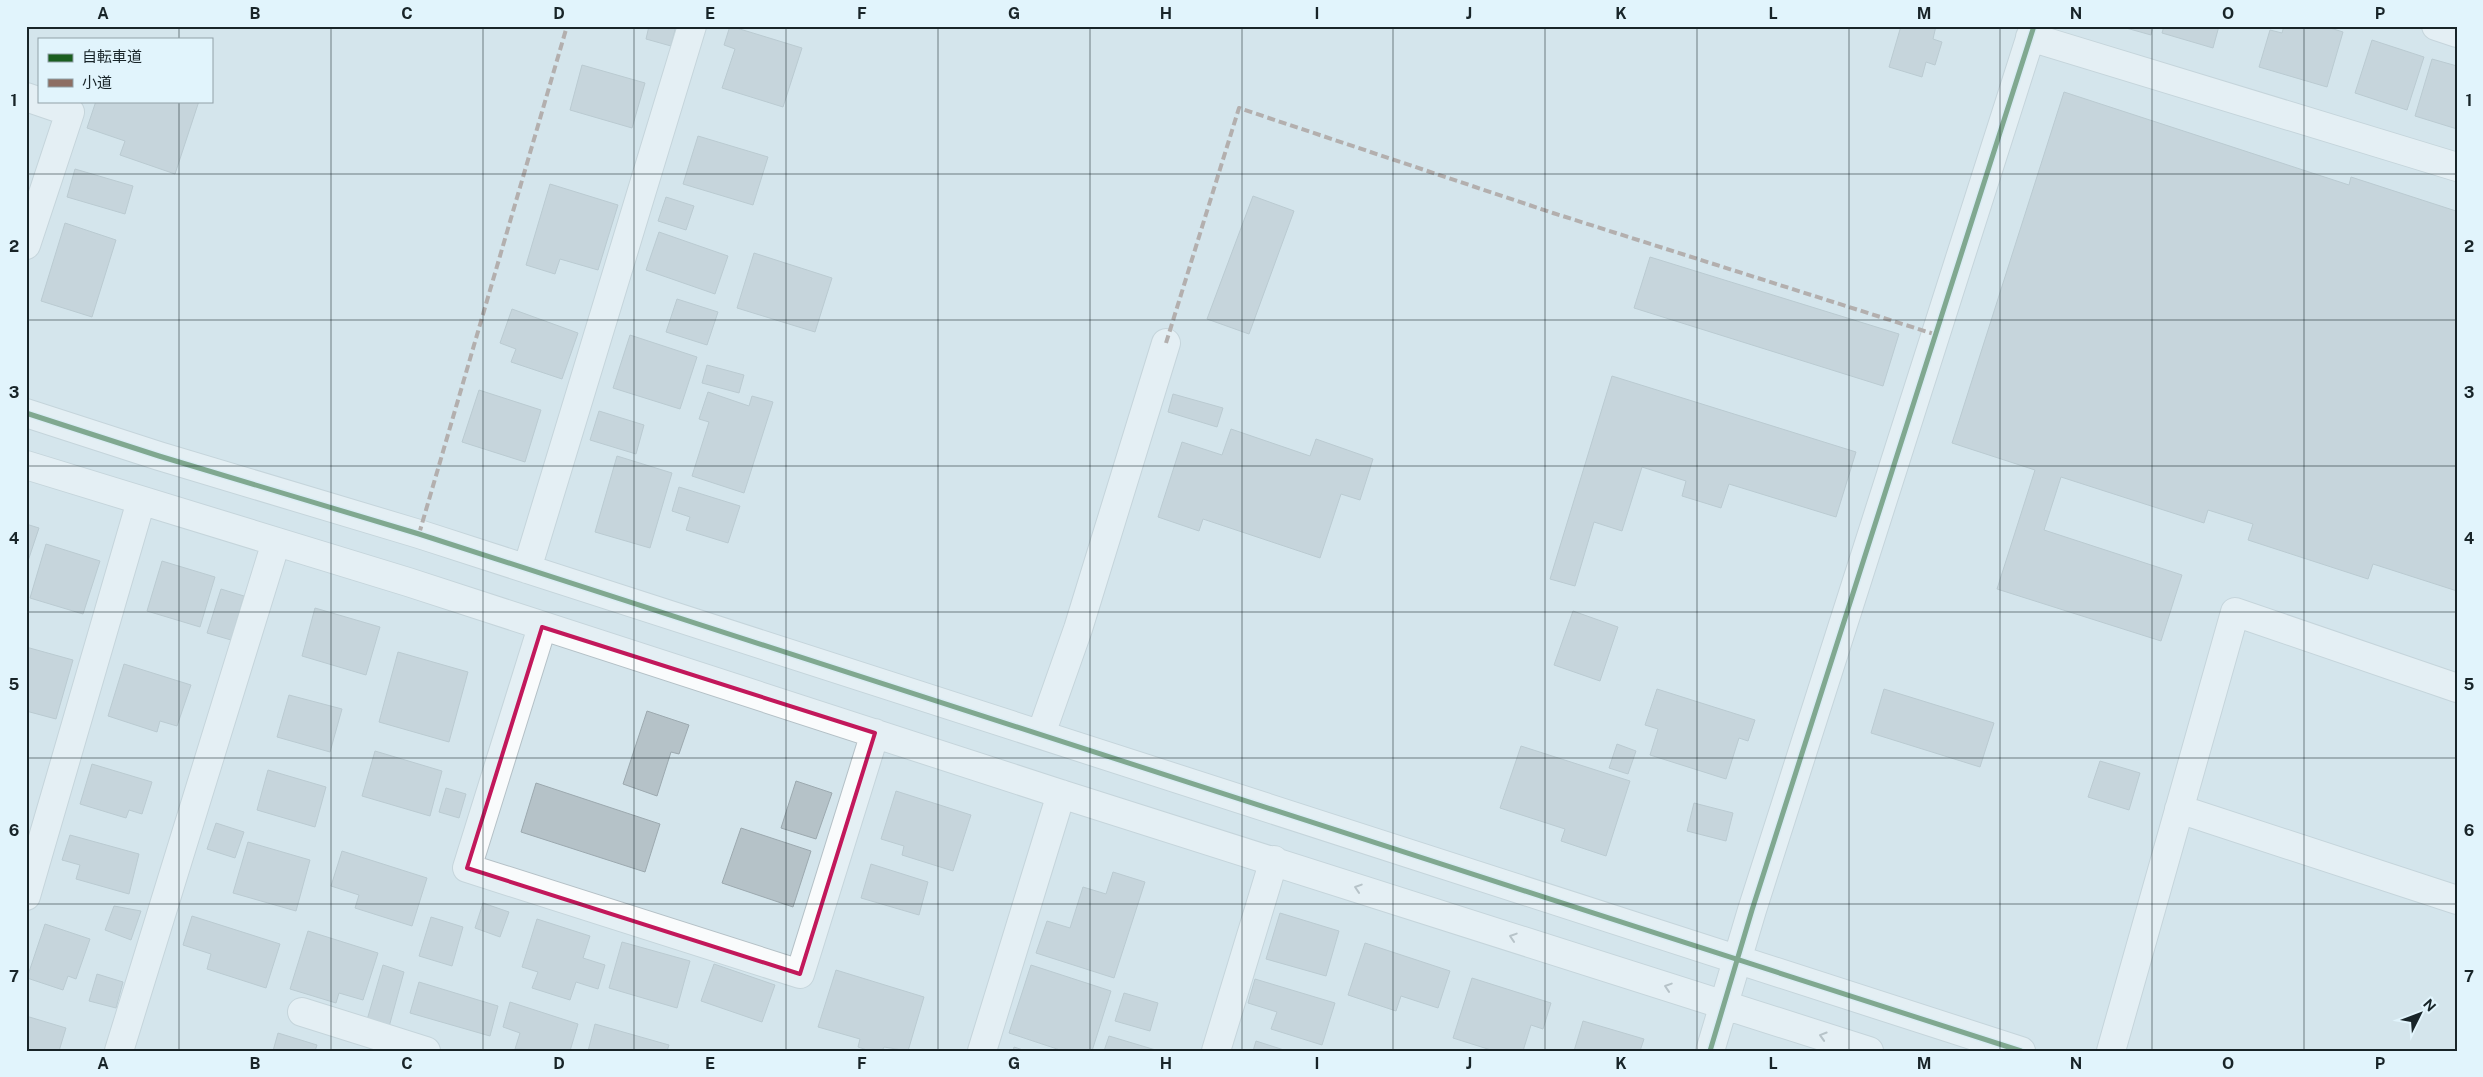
<svg xmlns="http://www.w3.org/2000/svg" width="2483" height="1077" font-family="'Public Sans','Noto Sans JP',sans-serif">
	<rect width="100%" height="100%" fill="#d4e5ec"/>
	<!-- building -->
	<path fill="#b5c2c8" stroke="#9ca9af" d="M649 26H676L671 46 646 39Z
		M730 26 802 48 783 107 722 88 735 49 724 45Z
		M1901 26H1936L1933 39 1942 42 1935 65 1926 62 1922 77 1889 67Z
		M2119 26H2153L2151 35Z
		M2164 26H2219L2213 48 2162 33Z
		M2284 26H2324L2343 32 2327 87 2259 67 2270 30 2282 33Z
		M2372 40 2424 57 2407 110 2355 93Z
		M2432 59 2457 66V129L2415 116Z
		M582 65 645 83 632 128 570 110Z
		M2064 92 2349 185 2351 177 2456 211 2457 207V591L2373 564 2368 579 2248 540 2253 524 2208 510 2204 523 2061 477 2044 530 2182 575 2161 641 1997 589 2035 470 1952 443Z
		M96 101H199L175 174 120 155 125 141 87 128Z
		M698 136 768 157 753 205 683 184Z
		M75 169 133 186 125 214 67 197Z
		M550 184 618 205 598 270 560 259 555 274 526 265Z
		M1253 196 1294 211 1249 334 1207 319Z
		M666 197 694 206 686 230 658 221Z
		M65 223 116 240 92 317 41 301Z
		M659 232 728 256 715 294 646 270Z
		M754 253 832 278 815 332 737 308Z
		M1650 257 1899 334 1883 386 1634 308Z
		M677 299 718 312 707 345 666 332Z
		M512 309 578 333 562 379 511 362 516 349 500 343Z
		M630 335 697 357 680 409 613 388Z
		M707 365 744 375 739 393 702 383Z
		M1612 376 1856 452 1836 517 1729 484 1721 508 1682 496 1686 481 1642 467 1622 531 1594 522 1575 586 1550 579Z
		M479 390 541 410 525 462 462 442Z
		M708 392 749 406 752 396 773 402 744 493 692 476 709 422 699 419Z
		M1173 394 1223 408 1217 427 1168 412Z
		M599 411 644 425 636 454 590 440Z
		M1231 429 1310 456 1316 439 1373 459 1360 500 1341 494 1320 558 1203 519 1199 531 1158 517 1182 442 1222 455Z
		M617 456 672 473 650 548 595 532Z
		M679 487 740 506 728 543 686 530 690 517 672 511Z
		M26 524 39 528 26 567Z
		M46 544 100 561 83 614 30 598Z
		M162 561 215 577 200 627 147 611Z
		M221 589 244 596 231 640 207 633Z
		M315 608 380 627 366 675 302 656Z
		M1573 611 1618 627 1600 681 1554 665Z
		M26 647 73 660 56 719 26 711Z
		M398 652 468 672 449 742 379 722Z
		M124 664 191 685 177 726 160 721 157 732 108 716Z
		M1657 689 1755 720 1748 741 1739 738 1726 779 1650 755 1658 729 1645 725Z
		M1884 689 1994 723 1980 767 1871 733Z
		M289 695 342 709 330 752 277 737Z
		M647 711 689 725 679 754 671 752 657 796 623 784Z
		M1617 744 1636 751 1628 774 1609 768Z
		M1521 746 1630 781 1606 856 1561 841 1565 829 1500 808Z
		M375 751 442 771 430 816 362 796Z
		M2100 761 2140 773 2129 810 2088 797Z
		M92 764 152 782 142 814 129 810 126 818 80 804Z
		M268 770 326 787 315 827 257 810Z
		M796 781 832 793 816 839 781 828Z
		M536 783 660 824 645 872 521 832Z
		M446 788 466 794 459 818 439 812Z
		M896 791 971 815 953 871 902 855 904 846 881 839Z
		M1694 803 1733 813 1726 841 1687 831Z
		M216 823 244 832 235 858 207 849Z
		M741 828 811 851 793 907 722 883Z
		M70 835 139 854 129 894 76 879 80 865 62 860Z
		M248 842 310 860 296 911 233 893Z
		M342 851 427 878 412 926 355 908 359 895 331 886Z
		M871 864 928 882 919 915 861 898Z
		M1113 872 1145 882 1114 978 1036 953 1047 921 1070 928 1083 887 1106 894Z
		M483 903 509 912 500 937 475 928Z
		M114 906 141 911 131 940 105 930Z
		M1280 913 1339 931 1326 976 1266 959Z
		M192 916 280 944 266 988 207 969 211 954 183 945Z
		M431 917 463 927 452 966 419 956Z
		M537 919 590 936 583 958 605 965 598 989 576 982 570 1000 532 988 538 972 522 967Z
		M45 924 90 939 76 979 68 976 63 990 27 978Z
		M308 931 378 953 363 1000 339 993 336 1003 290 989Z
		M622 942 690 961 677 1008 609 988Z
		M1365 943 1450 971 1438 1008 1401 996 1396 1011 1348 995Z
		M714 964 775 985 762 1022 701 1001Z
		M383 965 404 972 389 1027 367 1020Z
		M1031 965 1111 991 1092 1051H1063L1009 1033Z
		M836 970 924 997 908 1051 884 1047 882 1051H870L858 1047 860 1039 818 1027Z
		M97 974 123 982 116 1008 89 1001Z
		M1472 978 1551 1003 1543 1029 1531 1025 1523 1051H1494L1453 1038Z
		M1255 979 1335 1003 1322 1045 1271 1029 1277 1012 1248 1003Z
		M419 982 498 1006 490 1036 410 1013Z
		M1124 993 1158 1003 1150 1031 1115 1021Z
		M510 1002 578 1024 570 1051 515 1049 520 1033 503 1027Z
		M26 1016 66 1028 59 1051H26Z
		M1583 1021 1644 1039 1640 1051H1574Z
		M595 1024 669 1045 667 1051H588Z
		M278 1033 317 1045 315 1051H273Z
		M1109 1036 1159 1051H1104Z
		M1256 1041 1287 1051H1253Z
		M1014 1047 1026 1051H1013Z"/>
	<g fill="none" stroke-linecap="round" stroke-linejoin="round">
		<!-- minor casing -->
		<g stroke="#b4c0c6" stroke-width="30">
			<path id="minor" d="M2436 26 2457 33
				M2030 37 2457 167
				M26 97 70 112 26 245
				M26 413 159 456 419 534 2021 1051
				M26 465 408 582 1061 794 1869 1051
				M527 569 692 26
				M542 627 467 868 800 974 875 733
				M1041 734 1078 629 1166 343
				M2179 809 2457 900
				M26 896 141 501
				M302 1012 426 1051
				M119 1051 276 542
				M982 1051 1061 794
				M1216 1051 1274 860
				M1710 1051 1752 910 2034 26
				M2111 1051 2235 612 2457 688"/>
		</g>
		<!-- minor -->
		<use href="#minor" stroke="#f9fbfc" stroke-width="28"/>
		<!-- quiet -->
		<path stroke="#8d6e63" stroke-width="4" stroke-dasharray="8 4" stroke-linecap="butt" d="M1166 343 1239 108 1553 213 1934 334
			M419 534 567 26"/>
		<!-- cycleway casing -->
		<g stroke="#e1f4fc" stroke-width="8">
			<path id="cycleway" d="M26 413 159 456 419 534 2021 1051
				M1710 1051 1752 910 2034 26"/>
		</g>
		<!-- cycleway -->
		<use href="#cycleway" stroke="#1b5e20" stroke-width="5"/>
	</g>
	<!-- one-way arrows -->
	<defs><path id="oneway-chevron" d="M-2-3.5L2.5 0L-2 3.5" fill="none" stroke-width="1.6" stroke-linecap="round" stroke-linejoin="round" transform="scale(1.25)"/></defs>
	<g stroke="#949a9d">
		<use href="#oneway-chevron" transform="translate(1358 888) rotate(-162)"/>
		<use href="#oneway-chevron" transform="translate(1513 937) rotate(-162)"/>
		<use href="#oneway-chevron" transform="translate(1668 987) rotate(-162)"/>
		<use href="#oneway-chevron" transform="translate(1823 1036) rotate(-163)"/>
	</g>
	<!-- marked area -->
	<path d="M0 0H2483V1077H0ZM542 627 875 733 800 974 467 868Z" fill="#d4e5ec" fill-opacity=".55" fill-rule="evenodd"/>
	<path fill="none" stroke="#c2185b" stroke-width="4" stroke-linejoin="round" d="M542 627 875 733 800 974 467 868Z"/>
	<!-- grid -->
	<path fill="none" stroke="#182428" stroke-width="1" stroke-opacity="0.55" d="M179 26V39M331 26V1051M483 26V1051M634 26V1051M786 26V1051M938 26V1051M1090 26V1051M1242 26V1051M1393 26V1051M1545 26V1051M1697 26V1051M1849 26V1051M2000 26V1051M2152 26V1051M2304 26V1051M179 101V1051M26 174H2457M26 320H2457M26 466H2457M26 612H2457M26 758H2457M26 904H2457"/>
	<!-- border -->
	<rect width="2483" height="1077" fill="none" stroke="#e1f4fc" stroke-width="55"/>
	<!-- legend -->
	<rect x="38" y="38" width="175" height="65" fill="#e1f4fc" stroke="#91a1a7"/>
	<rect x="48" y="54" width="25" height="8" fill="#1b5e20" stroke="#91a1a7"/>
	<text x="82" y="62" font-size="15" fill="#182428">自転車道</text>
	<rect x="48" y="79" width="25" height="8" fill="#8d6e63" stroke="#91a1a7"/>
	<text x="82" y="88" font-size="15" fill="#182428">小道</text>
	<!-- north arrow -->
	<g transform="translate(2420 1014) rotate(48)" stroke="#e1f4fc" stroke-width="4" paint-order="stroke">
	<path d="M0-4L9 19L0 12L-9 19Z" fill="#182428"/>
	<text y="-8" font-size="14" font-weight="bold" text-anchor="middle" fill="#182428">N</text>
	</g>
	<rect x="28" y="28" width="2428" height="1022" fill="none" stroke="#182428" stroke-width="2"/>
	<g font-size="16" text-anchor="middle" font-weight="bold" fill="#182428">
		<text x="103" y="19">A</text>
		<text x="255" y="19">B</text>
		<text x="407" y="19">C</text>
		<text x="559" y="19">D</text>
		<text x="710" y="19">E</text>
		<text x="862" y="19">F</text>
		<text x="1014" y="19">G</text>
		<text x="1166" y="19">H</text>
		<text x="1317" y="19">I</text>
		<text x="1469" y="19">J</text>
		<text x="1621" y="19">K</text>
		<text x="1773" y="19">L</text>
		<text x="1924" y="19">M</text>
		<text x="2076" y="19">N</text>
		<text x="2228" y="19">O</text>
		<text x="2380" y="19">P</text>
		<text x="14" y="106">1</text>
		<text x="2469" y="106">1</text>
		<text x="14" y="252">2</text>
		<text x="2469" y="252">2</text>
		<text x="14" y="398">3</text>
		<text x="2469" y="398">3</text>
		<text x="14" y="544">4</text>
		<text x="2469" y="544">4</text>
		<text x="14" y="690">5</text>
		<text x="2469" y="690">5</text>
		<text x="14" y="836">6</text>
		<text x="2469" y="836">6</text>
		<text x="14" y="982">7</text>
		<text x="2469" y="982">7</text>
		<text x="103" y="1069">A</text>
		<text x="255" y="1069">B</text>
		<text x="407" y="1069">C</text>
		<text x="559" y="1069">D</text>
		<text x="710" y="1069">E</text>
		<text x="862" y="1069">F</text>
		<text x="1014" y="1069">G</text>
		<text x="1166" y="1069">H</text>
		<text x="1317" y="1069">I</text>
		<text x="1469" y="1069">J</text>
		<text x="1621" y="1069">K</text>
		<text x="1773" y="1069">L</text>
		<text x="1924" y="1069">M</text>
		<text x="2076" y="1069">N</text>
		<text x="2228" y="1069">O</text>
		<text x="2380" y="1069">P</text>
	</g>
</svg>
